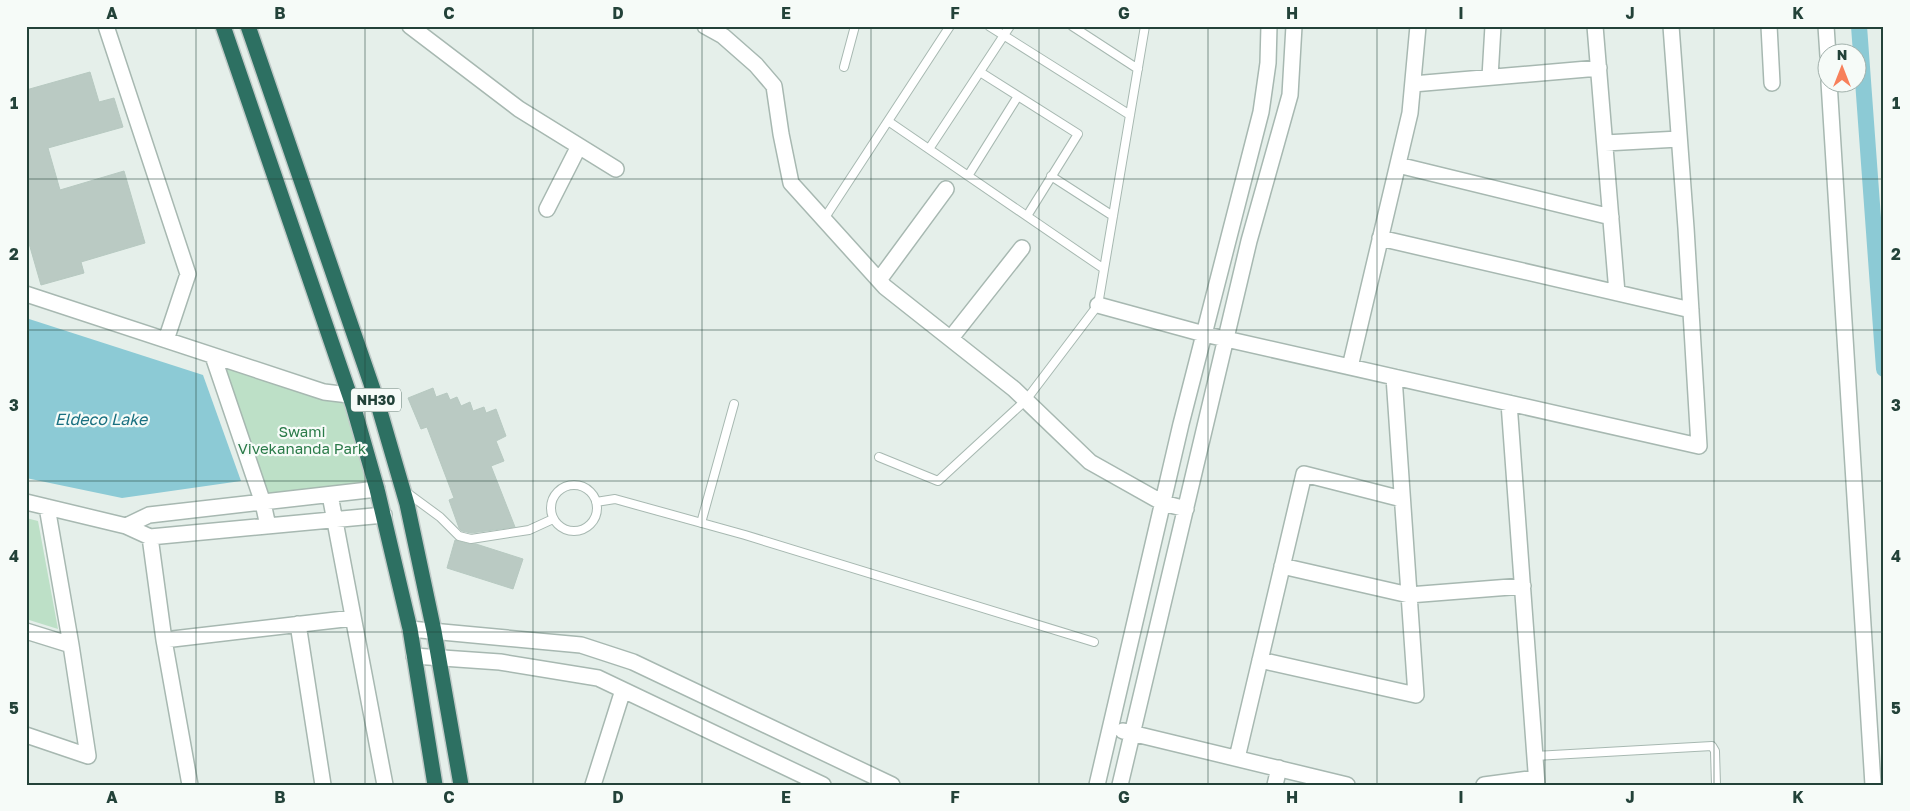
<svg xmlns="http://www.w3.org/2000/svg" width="1910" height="811" font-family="'Golos Text',sans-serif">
	<rect width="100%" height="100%" fill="#e5efea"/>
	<!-- green -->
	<path fill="#bde0c7" d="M222 366 344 402 369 483 268 494Z
		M26 518 38 521 58 629 26 619Z"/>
	<!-- water -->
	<path fill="#8ccad5" d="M26 318 203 375 241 481 122 498 26 478Z"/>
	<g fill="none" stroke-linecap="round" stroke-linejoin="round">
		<!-- canal -->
		<path stroke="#8ccad5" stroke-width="16" d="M1859 26 1884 369"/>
	</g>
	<!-- building -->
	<path fill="#bacac3" stroke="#b7c9c1" d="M90 72 99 102 114 98 123 127 48 148 60 190 124 171 145 243 81 262 84 273 41 285 26 233V90Z
		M433 388 436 397 447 393 450 400 457 397 461 406 470 402 473 411 484 407 486 413 496 409 506 436 496 441 504 461 491 466 515 527 471 533 462 531 459 528 449 500 454 498 427 427 421 429 408 398Z
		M455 540 470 544H476L523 559 513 589 447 568Z"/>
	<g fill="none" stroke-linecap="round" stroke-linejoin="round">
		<!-- lane casing -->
		<g stroke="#a7b8b1" stroke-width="10">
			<path id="lane" d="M989 26 1130 115
				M1072 26 1138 69
				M844 67 855 26
				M980 72 1078 134 1027 216
				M888 121 1104 269
				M929 149 1010 26
				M968 176 1018 96
				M1051 176 1113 216
				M824 219 950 26
				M879 457 938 481 1026 400 1098 305 1145 26
				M551 508a23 23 0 1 1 46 0a23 23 0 1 1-46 0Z
				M406 492 440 517 459 536 471 539 529 530 553 519
				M596 502 615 499 745 535 1094 642
				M701 523 734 404
				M1535 756 1712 746 1715 751 1716 785"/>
		</g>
		<!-- street casing -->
		<g stroke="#a7b8b1" stroke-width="18">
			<path id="street" d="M106 26 188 274 166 340
				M410 26 519 109 616 169
				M705 26 723 36 756 65 774 86 781 134 791 183 885 287 1014 389 1090 462 1163 503 1186 509
				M1595 26 1617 293
				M1769 26 1772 83
				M1826 26 1828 56
				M1490 77 1493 26
				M1829 82 1873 785
				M1413 84 1599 68
				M1605 143 1679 139
				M1398 165 1611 217
				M547 209 579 146
				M1380 238 1691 310
				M879 280 946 189
				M26 294 324 392 349 395
				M1098 305 1204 334 1699 446 1686 228 1671 26
				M951 338 1022 248
				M213 356 263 503 268 526
				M1350 367 1410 113 1418 26
				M1509 403 1537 785
				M330 495 385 785
				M26 502 126 526 150 537 384 515
				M126 526 149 515 377 489
				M150 537 164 640 190 785
				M1282 566 1409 595 1523 586
				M298 624 323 785
				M410 629 581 645 633 662 892 785
				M26 631 71 645
				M164 640 353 618
				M414 656 500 662 598 678 823 785
				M1260 660 1416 695 1394 377
				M1123 731 1347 785
				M26 735 88 756 71 645 47 507
				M1237 758 1304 474 1402 499
				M593 785 623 690
				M1097 785 1181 424 1261 112 1268 63 1269 26
				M1120 785 1249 241 1290 95 1294 26
				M1275 785 1279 768
				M1484 785 1536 778"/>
		</g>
		<!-- highway casing -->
		<g stroke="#c1cac8" stroke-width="18">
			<path id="highway" d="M223 26 353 405 377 489 410 629 435 785
				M248 26 377 401 407 504 434 631 461 785"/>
		</g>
		<!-- lane -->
		<use href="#lane" stroke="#fff" stroke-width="8"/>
		<!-- street -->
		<use href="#street" stroke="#fff" stroke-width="15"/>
		<!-- highway -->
		<use href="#highway" stroke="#2d7062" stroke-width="15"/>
	</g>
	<!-- grid -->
	<path fill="none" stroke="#234239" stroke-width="1" stroke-opacity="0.55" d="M196 26V785M365 26V785M533 26V785M702 26V785M871 26V785M1039 26V785M1208 26V785M1377 26V785M1545 26V785M1714 26V785M26 179H1884M26 330H1884M26 481H1884M26 632H1884"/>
	<g text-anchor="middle" stroke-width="4.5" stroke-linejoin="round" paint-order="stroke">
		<!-- shield labels -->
		<rect fill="#f6fbf8" stroke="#627a72" stroke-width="1" x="351" y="388.5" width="50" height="23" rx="4"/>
		<g font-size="14" font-weight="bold" fill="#234239">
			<text x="376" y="405">NH30</text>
		</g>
		<!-- park labels -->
		<g font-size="15" fill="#2b7b49" stroke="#f6fbf8">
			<text x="302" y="437">Swami<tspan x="302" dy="17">Vivekananda Park</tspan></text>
		</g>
		<!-- water labels -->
		<g font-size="16" font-style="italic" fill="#1a7081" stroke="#f6fbf8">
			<text x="101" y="425">Eldeco Lake</text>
		</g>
	</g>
	<!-- border -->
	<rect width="1910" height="811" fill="none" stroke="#f6fbf8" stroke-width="55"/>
	<!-- north arrow -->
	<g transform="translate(1842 68)"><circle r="24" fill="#f6fbf8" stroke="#a2b1ac"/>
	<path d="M0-4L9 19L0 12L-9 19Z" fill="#f7805b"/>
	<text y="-8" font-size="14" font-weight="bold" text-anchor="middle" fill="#234239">N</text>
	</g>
	<rect x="28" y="28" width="1854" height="756" fill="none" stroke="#234239" stroke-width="2"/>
	<g font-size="16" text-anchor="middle" font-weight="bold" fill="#234239">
		<text x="112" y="19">A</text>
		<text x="280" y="19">B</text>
		<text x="449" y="19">C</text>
		<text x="618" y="19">D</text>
		<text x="786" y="19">E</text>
		<text x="955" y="19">F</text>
		<text x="1124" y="19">G</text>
		<text x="1292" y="19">H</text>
		<text x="1461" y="19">I</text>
		<text x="1630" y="19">J</text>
		<text x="1798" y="19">K</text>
		<text x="14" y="109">1</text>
		<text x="1896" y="109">1</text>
		<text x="14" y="260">2</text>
		<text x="1896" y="260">2</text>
		<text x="14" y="411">3</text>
		<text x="1896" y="411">3</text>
		<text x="14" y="562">4</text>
		<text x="1896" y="562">4</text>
		<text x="14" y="714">5</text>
		<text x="1896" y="714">5</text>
		<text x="112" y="803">A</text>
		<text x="280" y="803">B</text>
		<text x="449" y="803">C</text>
		<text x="618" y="803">D</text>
		<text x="786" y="803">E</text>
		<text x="955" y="803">F</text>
		<text x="1124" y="803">G</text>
		<text x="1292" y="803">H</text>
		<text x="1461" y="803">I</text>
		<text x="1630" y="803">J</text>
		<text x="1798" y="803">K</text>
	</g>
</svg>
